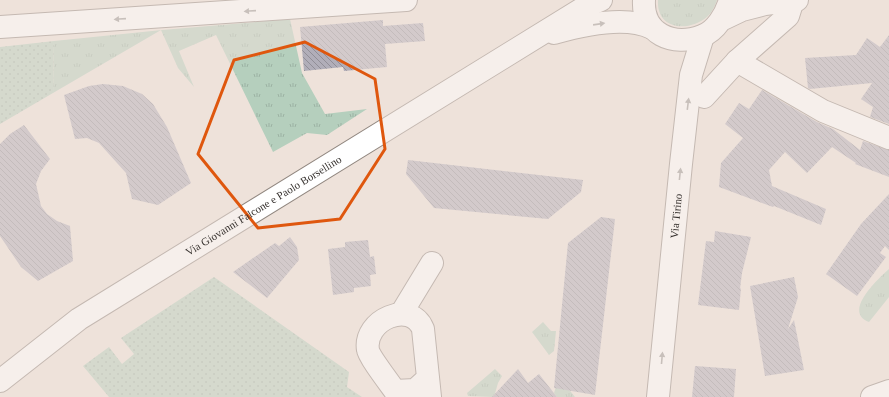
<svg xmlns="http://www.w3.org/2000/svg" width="889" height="397" font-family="'Times New Roman',serif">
	<defs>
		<pattern id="grass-tufts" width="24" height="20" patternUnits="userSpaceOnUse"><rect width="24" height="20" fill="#b5cfbd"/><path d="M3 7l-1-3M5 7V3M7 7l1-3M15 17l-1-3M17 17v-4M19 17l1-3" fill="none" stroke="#9cb2a3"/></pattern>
		<pattern id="park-dots" width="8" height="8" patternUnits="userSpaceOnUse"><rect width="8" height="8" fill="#b5cfbd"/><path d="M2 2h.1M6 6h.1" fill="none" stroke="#9cb2a3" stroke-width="1.8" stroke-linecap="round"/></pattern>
		<pattern id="building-back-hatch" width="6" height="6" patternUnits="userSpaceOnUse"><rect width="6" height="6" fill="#b1aeb9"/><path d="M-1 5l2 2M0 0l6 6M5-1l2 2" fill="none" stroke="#918e97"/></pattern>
	</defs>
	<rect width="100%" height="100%" fill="#eee2da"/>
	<!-- grass -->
	<path fill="url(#grass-tufts)" d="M658 0H717C715 6 712 12 708 16 689 33 656 30 658 0Z
		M290 19 302 73 325 114 367 109 327 135 307 133 273 152 216 35 179 51 194 87 178 68 161 30 53 93 54 41 162 30Z
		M889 269V297L869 322C842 312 878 279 889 269Z
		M543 322 551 331H556L554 351 549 355 532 332Z
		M495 369 502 376 498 383 494 397 468 396 467 393Z
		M559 377 575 397H557L554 393Z"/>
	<!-- park -->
	<path fill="url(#park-dots)" d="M54 41 53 93 0 124V47Z
		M214 277 349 372 347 387 362 397H109L83 366 109 347 122 364 134 354 121 338Z"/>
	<!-- building -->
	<path fill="url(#building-back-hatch)" d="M383 20V26L423 23 425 41 385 44 387 67 344 71 343 67 304 71 300 27Z
		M889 35V124L870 117 873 107 861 99 872 83 810 89 808 88 805 58 856 55 867 38 880 47Z
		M103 84 123 86 142 94 153 104 167 127 191 183 158 205 132 199 126 173 99 143 87 138 75 139 64 95 89 86Z
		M762 90 817 122 833 129 860 150 863 141 889 150V177L855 164 856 163 832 147 807 173 785 152 769 170 772 186 826 209 821 225 774 206 773 207 719 187 721 163 743 138 725 124 739 103 749 109Z
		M24 125 50 159 41 171 36 184 41 206 47 214 57 221 70 226 73 261 38 281 21 267 0 236V144L10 134Z
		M408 160 583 180 581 192 548 219 434 208 406 174Z
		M889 194V250L885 246 880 253 886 257 857 296 826 274 861 224Z
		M601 217 615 219 595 395 554 388 568 243Z
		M715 231 751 237 742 273 740 289 741 288 739 310 698 305 706 241 714 242Z
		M290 237 297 247 299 260 267 298 233 272 275 243 279 246Z
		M368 240 370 257 374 256 376 274 370 275 371 286 354 288V292L333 295 328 249 345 247V242Z
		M794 277 798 297 788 329 794 320 804 370 765 376 750 286Z
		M695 366 736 369 734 397H692Z
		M518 369 528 383 539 374 557 397H492Z"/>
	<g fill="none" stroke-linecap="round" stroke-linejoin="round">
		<!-- minor casing -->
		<g stroke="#928881" stroke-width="24">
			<g id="minor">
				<path d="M793 0 788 16 737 61 823 111 889 138"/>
				<path d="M0 27 406 0"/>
				<path d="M554 33C582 25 625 15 652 28"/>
				<path d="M704 97 737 61"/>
				<path d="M401 314 432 263"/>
				<path d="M427 379 415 390 395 391C390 384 368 355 368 350 363 320 411 299 423 329L430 397"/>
				<path id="s1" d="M0 381 79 319 585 7 601 0"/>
				<path id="s2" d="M658 397 681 164 691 75 703 36"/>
				<path d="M872 397 889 391"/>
			</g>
		</g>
		<!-- major casing -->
		<g stroke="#928881" stroke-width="24">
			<path id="major" d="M644 0C642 34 673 47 702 36 716 31 726 14 730 0
				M721 20 742 10 765 4 797 0"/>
		</g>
		<!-- minor -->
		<use href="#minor" stroke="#fff" stroke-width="22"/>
		<!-- major -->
		<use href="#major" stroke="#fff" stroke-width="22"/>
	</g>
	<!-- one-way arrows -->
	<defs><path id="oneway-solid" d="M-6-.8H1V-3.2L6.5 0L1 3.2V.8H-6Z"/></defs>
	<g fill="#9a9896">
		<use href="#oneway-solid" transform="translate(250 11) rotate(176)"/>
		<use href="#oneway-solid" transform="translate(120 19) rotate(176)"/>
		<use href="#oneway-solid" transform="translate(599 24) rotate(-8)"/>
		<use href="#oneway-solid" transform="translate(688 104) rotate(-83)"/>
		<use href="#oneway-solid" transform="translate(680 174) rotate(-84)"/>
		<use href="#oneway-solid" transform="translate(662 358) rotate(-85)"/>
	</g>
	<!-- marked area -->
	<path d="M0 0H889V397H0ZM305 42 375 79 385 149 340 219 258 228 198 154 234 60Z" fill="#eee2da" fill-opacity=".55" fill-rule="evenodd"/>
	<path fill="none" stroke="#df570e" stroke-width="3" stroke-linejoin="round" d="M305 42 375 79 385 149 340 219 258 228 198 154 234 60Z"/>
	<g text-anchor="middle" stroke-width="3" stroke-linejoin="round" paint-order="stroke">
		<!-- street labels -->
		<g font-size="11" fill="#36312e" stroke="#fbefe7">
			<text dy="4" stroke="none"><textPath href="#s1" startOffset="317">Via Giovanni Falcone e Paolo Borsellino</textPath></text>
			<text dy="4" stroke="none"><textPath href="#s2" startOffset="182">Via Tirino</textPath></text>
		</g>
	</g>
</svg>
